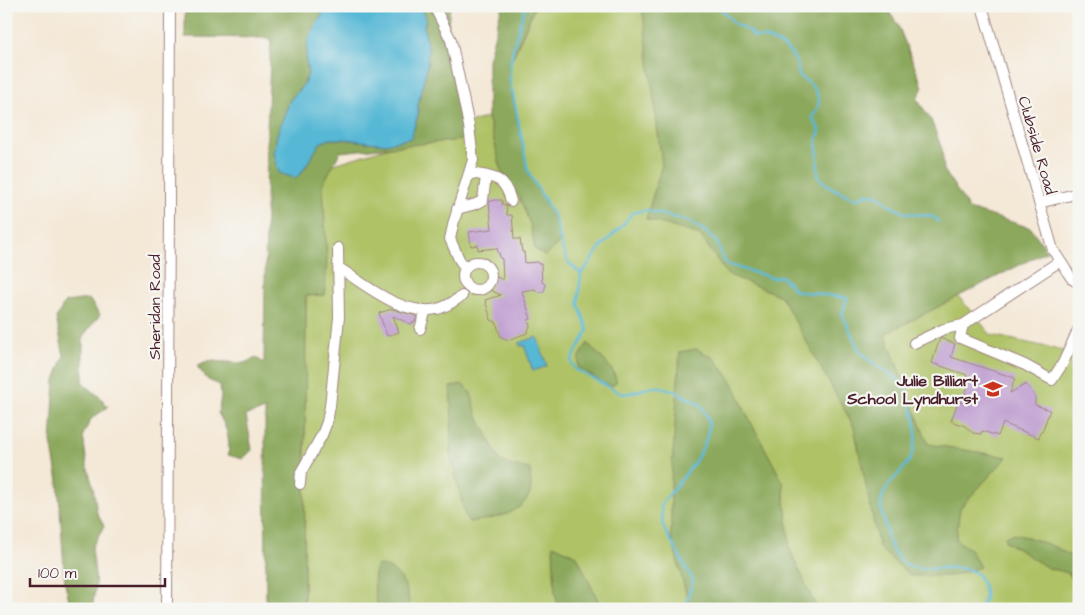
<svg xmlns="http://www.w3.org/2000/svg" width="1085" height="615" font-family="'Architects Daughter',sans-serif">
	<rect width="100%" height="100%" fill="#f6f6f2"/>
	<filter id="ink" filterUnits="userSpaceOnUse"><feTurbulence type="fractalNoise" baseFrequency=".02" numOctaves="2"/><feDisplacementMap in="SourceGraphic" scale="10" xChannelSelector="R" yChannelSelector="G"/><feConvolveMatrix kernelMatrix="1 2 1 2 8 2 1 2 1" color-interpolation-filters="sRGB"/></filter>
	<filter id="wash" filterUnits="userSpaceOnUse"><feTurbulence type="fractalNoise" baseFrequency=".0096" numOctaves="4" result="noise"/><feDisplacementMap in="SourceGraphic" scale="20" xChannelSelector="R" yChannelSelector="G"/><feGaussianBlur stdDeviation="1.12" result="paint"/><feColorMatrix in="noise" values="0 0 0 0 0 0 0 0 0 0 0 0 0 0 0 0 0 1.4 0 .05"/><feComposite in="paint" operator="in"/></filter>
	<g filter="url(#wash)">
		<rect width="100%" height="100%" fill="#f4e8d6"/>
		<!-- green -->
		<path fill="#afc266" stroke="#7c7048" d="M535 6H713L991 335 1079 354V609H304L306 296 325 295 318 169 488 117Z"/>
		<!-- forest -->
		<path fill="#8ba85b" stroke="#6a6443" d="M185 6H327L306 60 308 74 304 84 290 100 277 135 274 154 302 172 320 143 330 139H343L385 144 411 138 418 115V105L423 84 428 49 424 26 426 17 421 6H450L447 33 471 139 340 152 323 184 327 258 325 295 306 296 304 609H254L266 606 265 410 246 415 252 450 243 459 228 455C231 440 226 426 218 413L221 397 220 385 208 380 197 366 210 361 244 363 256 358 264 363 267 130 271 38 185 37Z
			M502 6H535L511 61 510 85 528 171 555 218 561 241 545 256 535 249 530 224 519 197 502 173 488 117V60Z
			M642 6H885L898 25 923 87 917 99 931 120 942 149 944 170 969 209 1031 228 1047 251 885 334 928 444 1007 457 960 508 956 540 970 549 980 567 952 576H911L879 548 854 427 781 296 727 274 700 235 646 219 662 165Z
			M89 299 100 315 83 336V383L100 397 108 407 91 419 83 435 87 465 93 487 97 513 104 526 92 547 96 584 92 609H71L65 583 58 481 51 442 55 380 64 356 56 318 65 302Z
			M588 343C597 355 616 367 616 383L612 386 603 383 578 367 579 357Z
			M696 349 714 358 733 383 747 415 783 482 790 550 817 609H690L671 536V482L680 352Z
			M1079 358V411C1073 398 1064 367 1079 358Z
			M462 384 471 393 477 415 499 459 511 466 530 469C530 476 532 486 530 493 520 516 491 519 469 522L465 515 450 453 452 418 450 387Z
			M1012 534C1036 538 1060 547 1079 562V588L1068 573 1048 568 1005 541V537Z
			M553 545 577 556 602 609H559L555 593Z
			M377 565C382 566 389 567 392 570 406 579 408 594 410 609H378C375 594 372 580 377 565Z"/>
		<!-- water -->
		<path fill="#56b8d5" stroke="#506c80" d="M327 6H421L426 18 424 26 428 49 427 66 418 105V115L411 138 385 144 343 139H330L320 143 302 172 295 178 279 173 274 154 277 135 290 100 304 84 308 74 306 60 308 39Z
			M537 337 547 366 533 371 524 345 520 346 519 343Z"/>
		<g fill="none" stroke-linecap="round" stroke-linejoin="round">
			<!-- stream -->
			<path stroke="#56b8d5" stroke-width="2.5" d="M525 6C518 32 504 69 513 94L528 171 555 218 563 250 568 262 581 274C588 266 593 257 600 248 610 236 624 227 632 213L646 210 690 222 706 232 716 241 726 264 773 278 781 276 796 291 847 298 842 314 859 350 870 361 903 383C909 400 919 423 915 442 914 447 913 452 911 457 904 473 881 485 881 505 881 510 883 518 885 523 887 535 889 546 896 555 915 583 957 556 978 575 980 578 981 582 983 585 987 595 985 600 979 609
				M718 6 735 24 751 32 754 37C769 36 789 46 795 60 798 64 798 71 799 76 809 82 820 91 819 104 818 108 814 114 812 118L820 131 817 139 818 175 823 182 834 189 856 199 867 194 878 195 891 206 905 213 932 216 938 221
				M581 274 578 303 588 330 571 361 575 369 622 394C633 394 643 388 653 387 669 385 688 399 701 405 703 410 707 415 708 420 714 448 676 484 661 505L663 527 693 580 685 609"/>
		</g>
		<g id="blocks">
			<!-- building -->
			<path fill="#bc99cf" d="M494 200H502V204L506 205 507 215H512L514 239H520L522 252H524L525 263 538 262V264H541L542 282 545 284V289L543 292H538L535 289 522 291 531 319 528 320 530 326 527 333 508 340 501 337 496 322 491 320 485 300 501 295 490 290 495 276 503 280 502 259 500 258 499 253H498L497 248 478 250V245L471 246 469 232 492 229 489 202Z
				M392 309 417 316 415 322 410 324 393 316 399 332 387 336 379 313Z
				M940 338 955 344 951 357 1015 378 1010 393 1026 384 1035 397V405L1050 410 1042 432H1041L1039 438 1003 423 998 436 982 431 981 434 973 433 965 426 951 421 958 402 961 403 969 384 965 383 967 375 932 363Z"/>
		</g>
	</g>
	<g filter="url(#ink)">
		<use href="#blocks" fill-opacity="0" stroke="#9f8480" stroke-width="1"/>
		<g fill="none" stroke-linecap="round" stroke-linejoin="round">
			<!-- minor casing -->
			<g stroke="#9f8480" stroke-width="12">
				<path id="minor" d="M433 6 436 10 451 40 469 126 473 160 454 221 450 239 459 259 465 268
					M982 6 1053 250 1072 279 1079 283
					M469 173C493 177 504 175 511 201
					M1039 203 1079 193
					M457 209 476 204 483 200 486 176
					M1060 261 963 325 960 338 1025 365 1052 380 1063 363 1079 328
					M463 276a14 14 0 1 1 28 0a14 14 0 1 1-28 0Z
					M339 268C366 285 403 317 437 309 447 307 454 301 462 296
					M420 329 426 310
					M914 343 944 329 963 325
					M300 484 301 472 322 435 327 422 330 406 339 317 338 248
					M167 609 170 6"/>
			</g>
			<!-- minor -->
			<use href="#minor" stroke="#fff" stroke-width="10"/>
		</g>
	</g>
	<!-- icons -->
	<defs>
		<g id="school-bare" transform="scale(1.5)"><path d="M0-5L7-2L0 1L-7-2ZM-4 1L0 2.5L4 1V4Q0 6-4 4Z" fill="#c8321e" stroke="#f6f6f2" stroke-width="2.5" paint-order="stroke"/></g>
	</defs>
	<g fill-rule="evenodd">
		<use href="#school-bare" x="993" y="389"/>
	</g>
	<g text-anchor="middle" stroke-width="4.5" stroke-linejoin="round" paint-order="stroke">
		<!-- street labels -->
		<g font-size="16" fill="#4a1f2b" stroke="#f6f6f2">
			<text transform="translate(1038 145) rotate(74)" y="6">Clubside Road</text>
			<text transform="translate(154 307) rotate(-90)" y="6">Sheridan Road</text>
		</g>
		<!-- poi labels -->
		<g font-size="16" font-weight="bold" fill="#4a1f2b" stroke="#f6f6f2" text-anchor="end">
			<text x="978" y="386">Julie Billiart<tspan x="978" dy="18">School Lyndhurst</tspan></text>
		</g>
	</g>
	<!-- margin -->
	<rect width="1085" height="615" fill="none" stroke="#f6f6f2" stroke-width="25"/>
	<!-- scale -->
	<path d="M30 578v8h135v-8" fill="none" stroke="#4a1f2b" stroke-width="2.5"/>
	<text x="38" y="578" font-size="15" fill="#4a1f2b" stroke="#f6f6f2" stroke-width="4" paint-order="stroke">100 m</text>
</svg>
